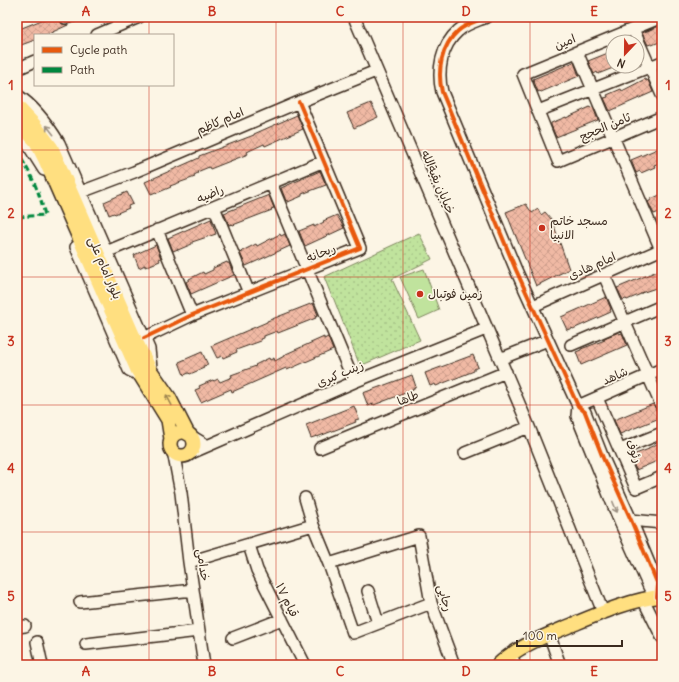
<svg xmlns="http://www.w3.org/2000/svg" width="679" height="682" font-family="Delius,'Playpen Sans Arabic',sans-serif">
	<defs>
		<pattern id="park-dots" width="8" height="8" patternUnits="userSpaceOnUse"><rect width="8" height="8" fill="#c0e39d"/><path d="M2 2h.1M6 6h.1" fill="none" stroke="#a6c387" stroke-width="1.8" stroke-linecap="round"/></pattern>
		<pattern id="building-cross-hatch" width="8" height="8" patternUnits="userSpaceOnUse"><rect width="8" height="8" fill="#f0b9a4"/><path d="M0 0l8 8M0 8l8-8" fill="none" stroke="#cf9f8d"/></pattern>
	</defs>
	<rect width="100%" height="100%" fill="#fcf5e5"/>
	<filter id="ink" filterUnits="userSpaceOnUse"><feTurbulence type="fractalNoise" baseFrequency=".025" numOctaves="2"/><feDisplacementMap in="SourceGraphic" scale="8" xChannelSelector="R" yChannelSelector="G"/><feConvolveMatrix kernelMatrix="1 2 1 2 8 2 1 2 1" color-interpolation-filters="sRGB"/></filter>
	<g filter="url(#ink)">
		<!-- park -->
		<path fill="url(#park-dots)" stroke="#7e865e" d="M419 233 432 259 392 279 420 340 360 366 333 297H332L324 277Z"/>
		<!-- garden -->
		<path fill="#c0e39d" stroke="#7e865e" d="M424 269 439 310 419 319 400 277Z"/>
		<!-- building -->
		<path fill="url(#building-cross-hatch)" stroke="#3b2a1e" d="M49 17H59L60 21 62 24 68 25 46 35H35V40L21 45V44L17 46V30Z
			M73 17H88L70 24Z
			M662 25V41L652 45 651 44 648 45 642 33Z
			M613 51V68L598 74 597 72 594 74 588 61Z
			M574 62 579 76 541 92 540 91 538 92 533 79Z
			M645 79 646 81 648 80 653 92 610 111 604 98 608 97 607 95 621 89 622 91Z
			M371 103 378 117 354 128 347 113Z
			M590 107V108L593 107 598 120 556 137 551 125V123L566 117V118Z
			M297 115 303 129 265 146 264 144 251 150 247 152 248 154 210 169 209 167 197 172 198 173 194 175 195 177 170 186 171 187 157 193 156 192 151 194 145 182 199 158V156L254 135V134Z
			M662 147V162L654 165 655 167 641 173 640 171 636 173 631 160Z
			M320 171 326 185 302 194V196L288 202V200L286 201 281 188Z
			M127 192 133 204 128 206 129 208 115 214 114 213 109 215 104 202Z
			M662 194V211L654 214 648 202 651 200V199Z
			M269 195 274 208 271 209 272 210 233 225 232 224 229 225 224 213Z
			M526 204 532 213 538 209 541 215 545 212 552 220 569 269 536 286 506 212Z
			M337 215 344 228 305 246 299 231 314 225V227L324 222 323 221Z
			M211 219 216 234 192 242V244L178 250V249L173 251 168 238Z
			M280 234 281 236 285 234 290 246 246 266 240 253 243 252 242 251 256 244 257 246Z
			M156 245 161 258 159 259 160 261 145 267V265L139 268 134 255Z
			M227 262V263H229L234 275 191 294 186 282 189 280V279L203 272 204 274 213 270V268Z
			M662 269V286L641 293V294L627 300 626 299 623 300 617 288Z
			M606 297 611 309 610 310 611 312 573 329 572 328 567 330 561 317Z
			M313 303 318 315 315 316 316 318 278 333 277 331 264 336V338L260 339 261 341 236 350 237 352 223 358 222 356 217 358 211 346 267 322V321Z
			M619 332V334L622 333 627 345 581 365 576 352 581 350V349L605 340 604 338Z
			M324 337V339L328 337 333 350 287 370 286 368 232 392 231 389 201 402 195 390 200 388 199 386 213 380 214 381 218 379 220 382 232 377 231 375 256 366 255 365 269 358 270 360 274 358 275 361 286 355V354Z
			M202 352 208 365 203 366 204 368 190 374 189 373 184 375 179 362Z
			M473 355 478 367 474 369V371L436 386 435 384 430 386 425 373Z
			M412 375 416 387 412 389 413 390 374 405V404L368 406 363 393Z
			M653 404 658 412 662 415 656 417 657 419 620 434 614 420Z
			M354 406 359 419 355 420 356 422 317 437V436L311 438 306 425Z
			M662 442V459L636 470 630 456 649 449 648 448Z"/>
		<g fill="none" stroke-linecap="round" stroke-linejoin="round">
			<!-- minor casing -->
			<g stroke="#3b2a1e" stroke-width="14">
				<path id="minor" d="M66 17V18
					M354 17 529 427 465 453
					M486 17C477 21 465 24 458 31 441 46 437 71 442 92L516 270 578 406 585 412 603 458 631 520 658 585 657 597
					M662 17 523 74 558 161 662 117
					M633 29 662 95
					M97 35 139 17
					M577 52 662 252
					M17 69 35 61
					M17 95C34 106 48 125 59 143L149 349 151 368
					M538 111 662 62
					M17 132 25 140 44 170
					M271 183 354 382
					M73 195 134 172 299 102 376 71
					M214 207 249 293
					M157 230 192 315
					M76 247 129 370 141 376
					M106 252 324 161
					M604 275 662 407
					M533 306 662 249
					M144 338 192 315 360 248 299 102
					M571 345 662 306
					M500 357H505L548 340
					M597 398 636 488 662 477
					M578 406 577 416 620 522 649 587 657 597
					M578 406 662 369
					M529 427 603 612
					M191 436 206 445
					M320 448 506 372
					M620 450 662 433
					M173 451 181 493 189 562 204 665
					M191 453 354 382 486 329
					M305 498 313 525 329 564 419 536 431 603 454 665
					M625 521 631 520 662 523
					M249 545 257 570 305 665
					M189 562 313 525
					M329 564 353 633 431 603
					M368 591 378 623
					M643 599 662 637
					M80 602 193 590
					M17 627 25 626
					M549 634 560 665
					M233 638 282 619
					M37 642 42 665
					M86 644 199 631
					M511 654 515 665"/>
			</g>
			<!-- major casing -->
			<g stroke="#3b2a1e" stroke-width="16">
				<path id="major" d="M17 106 34 124 52 148 136 341 151 371 169 397 188 434
					M17 121 36 142 44 158 137 370 168 420 171 439
					M170 444a12 12 0 1 1 24 0a12 12 0 1 1-24 0Z
					M498 665C519 645 548 635 574 624 603 612 631 600 662 596"/>
			</g>
			<!-- minor -->
			<use href="#minor" stroke="#fcf5e5" stroke-width="11"/>
			<!-- major -->
			<use href="#major" stroke="#ffdf80" stroke-width="13"/>
			<!-- quiet -->
			<path stroke="#00873e" stroke-width="3" stroke-dasharray="6 3" stroke-linecap="butt" d="M17 152C31 173 39 191 45 215L17 217
				M17 505H20"/>
			<!-- cycleway casing -->
			<g stroke="#fcf5e5" stroke-width="6">
				<path id="cycleway" d="M486 17C477 21 465 24 458 31 441 46 437 71 442 92L516 270 578 406 585 412 603 458 631 520 658 585 657 597
					M144 338 192 315 360 248 299 102"/>
			</g>
			<!-- cycleway -->
			<use href="#cycleway" stroke="#e8590c" stroke-width="4"/>
		</g>
		<!-- one-way arrows -->
		<defs><path id="oneway-shaft" d="M-6 0H5M1.5-3L5.5 0L1.5 3" fill="none" stroke-width="1.6" stroke-linecap="round" stroke-linejoin="round"/></defs>
		<g stroke="#9c9082">
			<use href="#oneway-shaft" transform="translate(50 130) rotate(-128)"/>
			<use href="#oneway-shaft" transform="translate(615 507) rotate(68)"/>
		</g>
		<use stroke="#9d844f" href="#oneway-shaft" transform="translate(169 400) rotate(-118)"/>
	</g>
	<!-- grid -->
	<path fill="none" stroke="#c8321e" stroke-width="1" stroke-opacity="0.55" d="M149 17V35M276 17V665M403 17V665M530 17V665M149 85V665M17 150H662M17 277H662M17 405H662M17 532H662"/>
	<!-- markers -->
	<g fill="#c8321e" stroke="#fcf5e5" stroke-width="1.5">
		<circle cx="542" cy="228" r="4"/>
		<circle cx="420" cy="294" r="4"/>
	</g>
	<g text-anchor="middle" stroke-width="3.5" stroke-linejoin="round" paint-order="stroke">
		<!-- street labels -->
		<g font-size="12" fill="#3b2a1e" stroke="#fcf5e5">
			<text transform="translate(565 42) rotate(-22)" y="4">امین</text>
			<text transform="translate(220 121) rotate(-23)" y="4">امام کاظم</text>
			<text transform="translate(605 127) rotate(-23)" y="4">ثامن الحجج</text>
			<text transform="translate(438 182) rotate(67)" y="4">خیابان بقیةالله</text>
			<text transform="translate(210 194) rotate(-22)" y="4">راضیه</text>
			<text transform="translate(321 253) rotate(-22)" y="4">ریحانه</text>
			<text transform="translate(592 266) rotate(-24)" y="4">امام هادی</text>
			<text transform="translate(105 268) rotate(67)" y="4">بلوار امام علی</text>
			<text transform="translate(340 374) rotate(-23)" y="4">زینب کبری</text>
			<text transform="translate(615 376) rotate(-24)" y="4">شاهد</text>
			<text transform="translate(408 398) rotate(-22)" y="4">طاها</text>
			<text transform="translate(634 451) rotate(67)" y="4">رئوف</text>
			<text transform="translate(203 565) rotate(82)" y="4">خدامی</text>
			<text transform="translate(445 598) rotate(75)" y="4">رجایی</text>
			<text transform="translate(287 600) rotate(64)" y="4">قیام ۱۷</text>
		</g>
		<!-- poi labels -->
		<g font-size="12" fill="#3b2a1e" stroke="#fcf5e5" text-anchor="start">
			<text x="550" y="225">مسجد خاتم<tspan x="550" dy="14">الانبیا</tspan></text>
			<text x="428" y="298">زمین فوتبال</text>
		</g>
	</g>
	<!-- margin -->
	<rect width="679" height="682" fill="none" stroke="#fcf5e5" stroke-width="44"/>
	<!-- legend -->
	<rect x="34" y="34" width="140" height="52" fill="#fcf5e5" stroke="#afa495"/>
	<rect x="42" y="47" width="20" height="6" fill="#e8590c" stroke="#afa495"/>
	<text x="70" y="54" font-size="12" fill="#3b2a1e">Cycle path</text>
	<rect x="42" y="67" width="20" height="6" fill="#00873e" stroke="#afa495"/>
	<text x="70" y="74" font-size="12" fill="#3b2a1e">Path</text>
	<!-- north arrow -->
	<g transform="translate(625 54) rotate(202)"><circle r="19" fill="#fcf5e5" stroke="#afa495"/>
	<path d="M0-3L7 15L0 10L-7 15Z" fill="#c8321e"/>
	<text y="-6" font-size="11" font-weight="bold" text-anchor="middle" fill="#3b2a1e">N</text>
	</g>
	<!-- scale -->
	<path d="M517 640v6h105v-6" fill="none" stroke="#3b2a1e" stroke-width="2"/>
	<text x="523" y="640" font-size="12" fill="#3b2a1e" stroke="#fcf5e5" stroke-width="3" paint-order="stroke">100 m</text>
	<rect x="22" y="22" width="635" height="638" fill="none" stroke="#c8321e" stroke-width="1.5"/>
	<g font-size="13" text-anchor="middle" font-weight="bold" fill="#c8321e">
		<text x="86" y="16">A</text>
		<text x="212" y="16">B</text>
		<text x="340" y="16">C</text>
		<text x="466" y="16">D</text>
		<text x="594" y="16">E</text>
		<text x="11" y="90">1</text>
		<text x="668" y="90">1</text>
		<text x="11" y="218">2</text>
		<text x="668" y="218">2</text>
		<text x="11" y="346">3</text>
		<text x="668" y="346">3</text>
		<text x="11" y="473">4</text>
		<text x="668" y="473">4</text>
		<text x="11" y="601">5</text>
		<text x="668" y="601">5</text>
		<text x="86" y="676">A</text>
		<text x="212" y="676">B</text>
		<text x="340" y="676">C</text>
		<text x="466" y="676">D</text>
		<text x="594" y="676">E</text>
	</g>
</svg>
